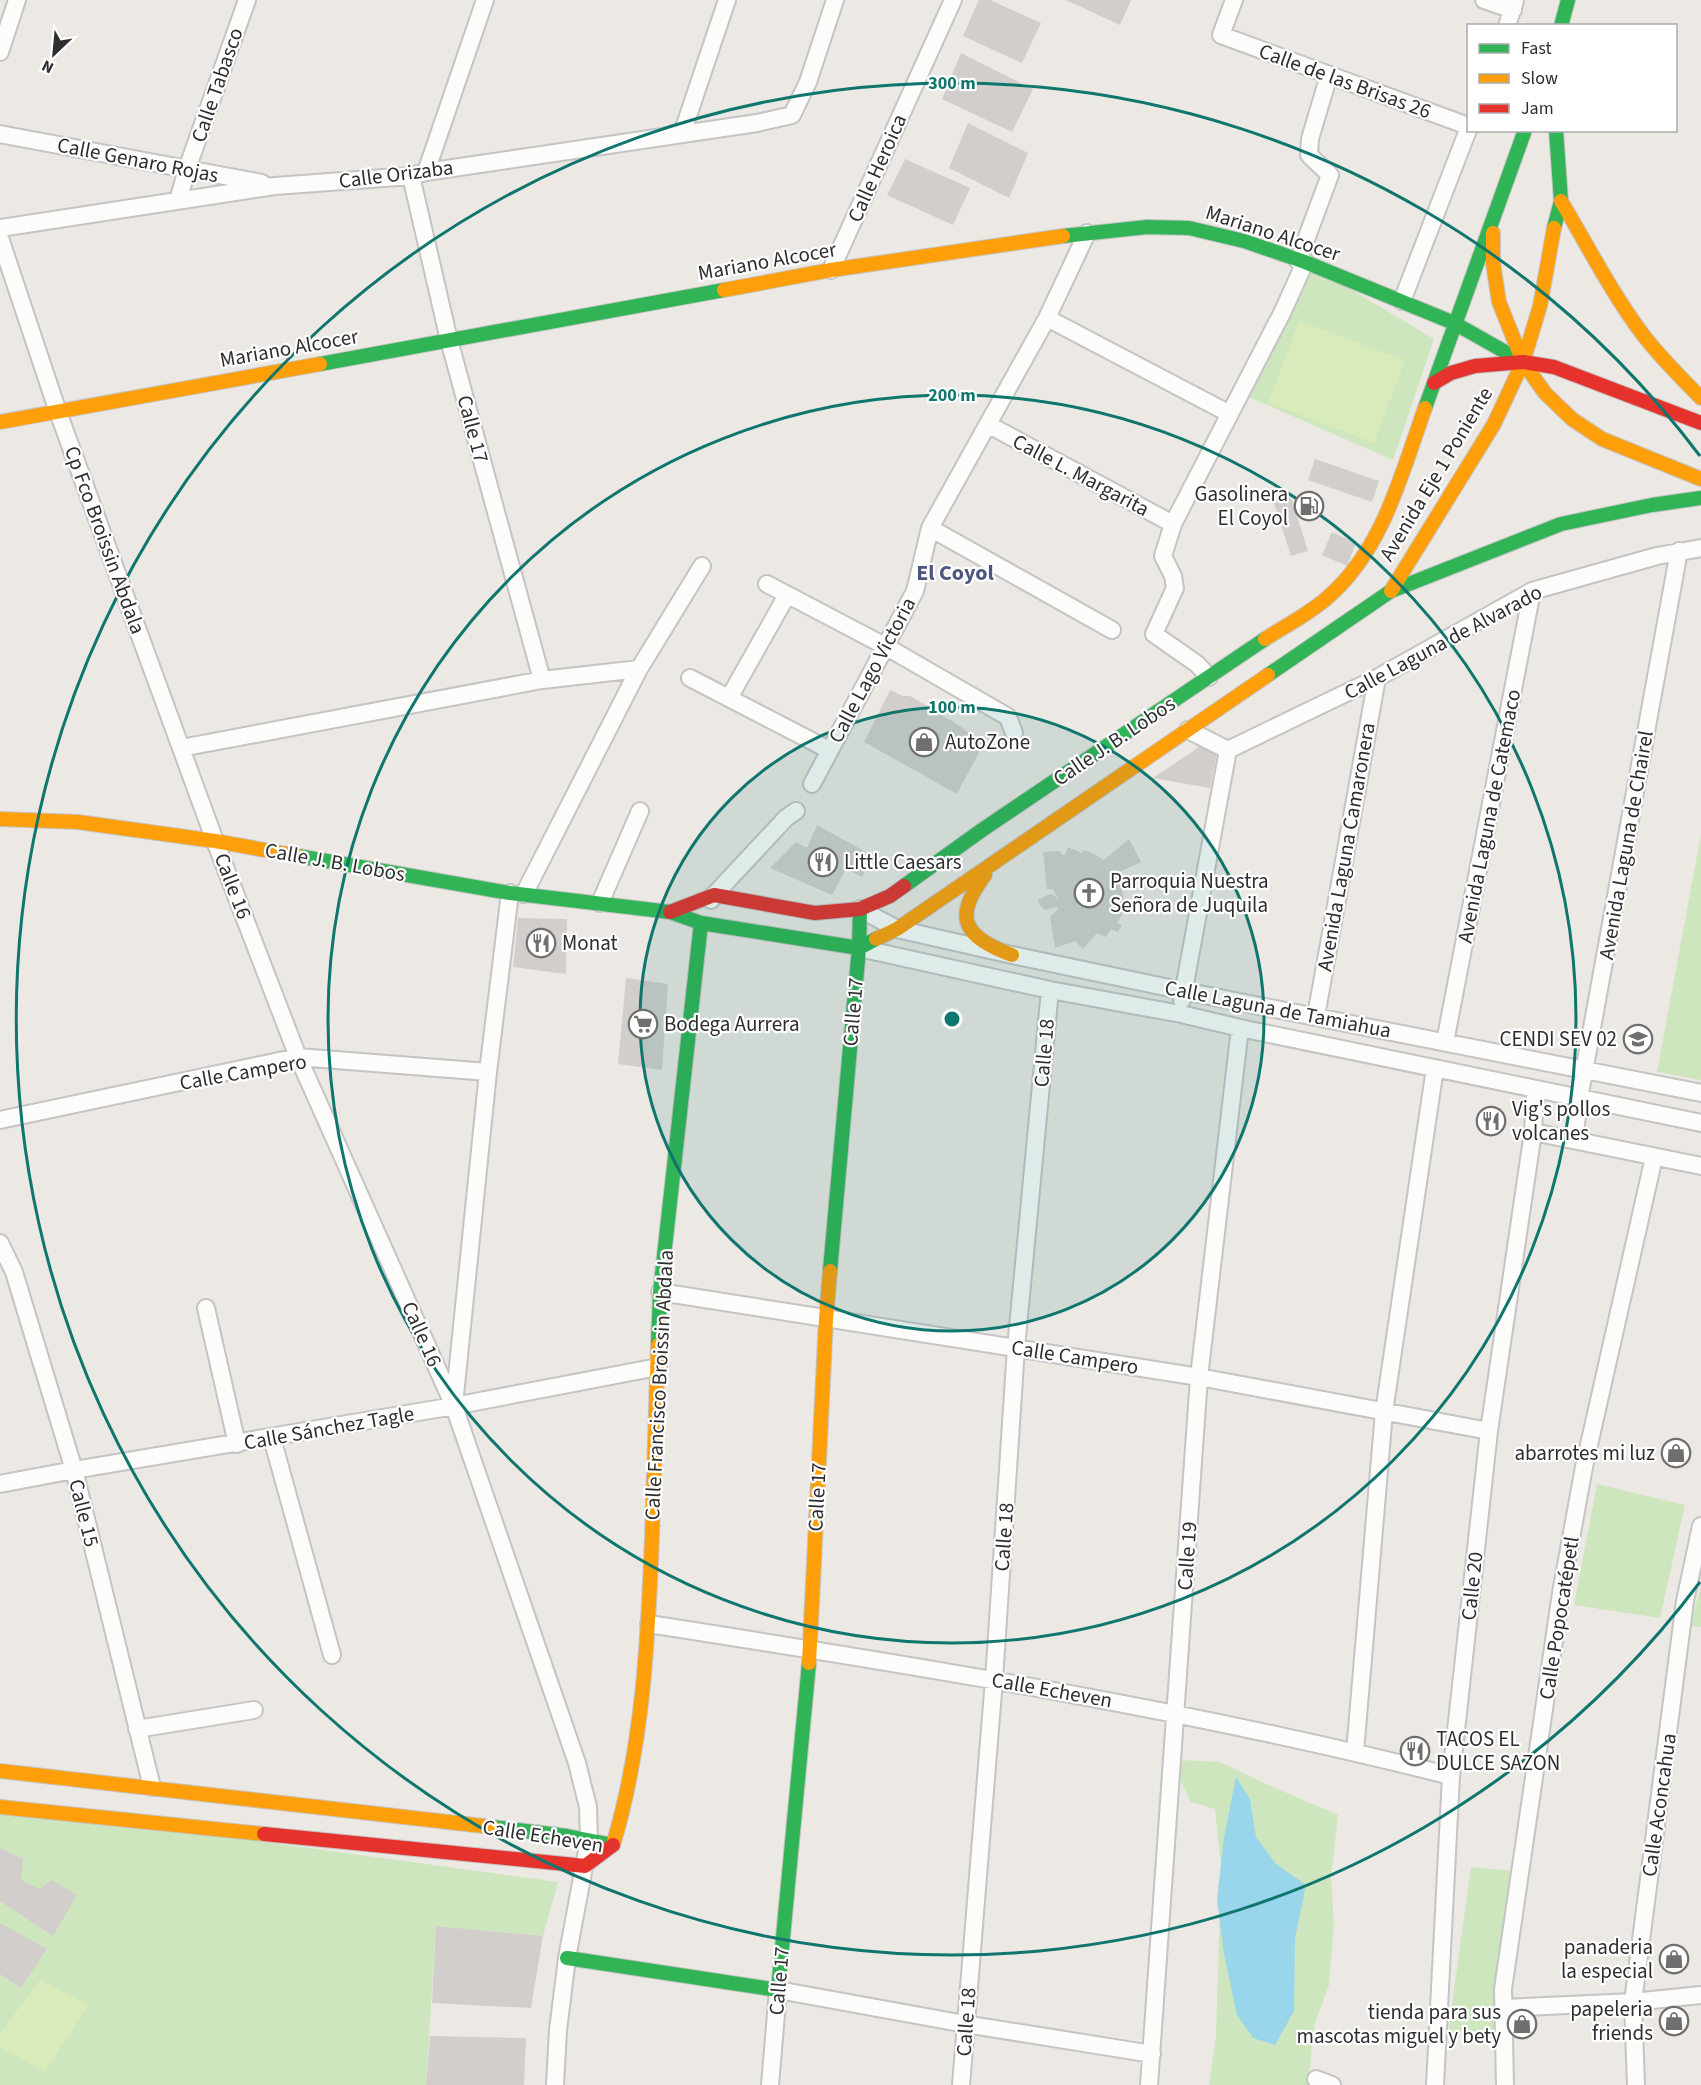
<svg xmlns="http://www.w3.org/2000/svg" width="1701" height="2085" font-family="'Source Sans 3',sans-serif">
	<rect width="100%" height="100%" fill="#ece8e4"/>
	<!-- green -->
	<path fill="#cee6be" d="M1305 262 1434 339 1393 460 1240 393Z
		M1701 834V1080L1657 1072Z
		M1597 1484 1685 1505 1660 1618 1574 1605Z
		M1701 1586V1627L1690 1626Z
		M1180 1760 1220 1762 1266 1784 1338 1815 1331 1877 1334 1925 1329 1985 1314 2026 1308 2085H1209L1216 2036 1221 1866 1215 1809 1191 1802 1178 1776Z
		M0 1807 23 1809 558 1882 543 1936 436 1926 426 2085H0Z
		M1471 1867 1514 1871 1498 2029 1448 2033Z"/>
	<!-- pitch -->
	<path fill="#d9eabb" d="M1299 321 1405 360 1374 443 1268 403Z
		M40 1980 89 2005 45 2072 0 2047V2033Z"/>
	<!-- water -->
	<path fill="#99d6ec" d="M1236 1777 1250 1799 1256 1837 1276 1864 1306 1885 1295 1938 1294 2011 1275 2045 1253 2038 1237 2015 1224 1954 1217 1900 1224 1837Z"/>
	<!-- building -->
	<path fill="#d1cecb" d="M979 0H990L1041 23 1022 63 963 36Z
		M1066 0H1131L1120 25Z
		M961 53 1033 89 1012 132 942 99Z
		M968 123 1028 153 1009 198 949 168Z
		M905 159 970 188 953 225 887 195Z
		M1315 459 1379 481 1372 502 1308 480Z
		M1289 491 1308 551 1291 556 1272 497Z
		M1332 532 1356 543 1347 566 1322 555Z
		M890 690 903 696H910L960 726 970 734 985 741 957 794 864 742Z
		M1205 743 1218 748 1210 788 1153 778Z
		M817 825 873 856 862 877 846 869 832 895 770 868 796 842 807 848Z
		M1129 839 1141 862 1117 873 1121 884 1125 909 1117 923 1122 925 1118 932 1111 929 1106 937 1097 933 1083 949 1075 941 1055 948 1050 917 1058 909 1057 907 1045 910 1040 905 1038 900 1047 895 1052 894 1058 899 1053 889H1047L1043 852 1059 851 1064 856 1068 847 1082 853 1084 850 1090 852 1104 860Z
		M518 918 567 919 566 974 513 967Z
		M626 978 668 984 662 1070 618 1064Z
		M0 1848 23 1859 21 1880 39 1889 52 1880 77 1895 53 1936 0 1901Z
		M0 1923 47 1949 21 1988 0 1974Z
		M436 1926 543 1936 531 2008 432 2003Z
		M430 2036 526 2038 524 2085H426Z"/>
	<g fill="none" stroke-linecap="round" stroke-linejoin="round">
		<!-- street casing -->
		<g stroke="#c5c4c5" stroke-width="20">
			<path id="street" d="M1234 0 1221 35 1468 126
				M1484 0 1513 10
				M1507 26 1515 1
				M0 52 17 0
				M0 134 262 183
				M682 134 727 0
				M426 172 485 0
				M411 176 449 340 542 680
				M178 201 187 169 247 0
				M0 228 275 186 411 176 426 172 757 123 792 115 808 82 835 0
				M0 238 58 412 215 841 298 1057 454 1406 577 1763 588 1807 589 1840 567 1958 558 2030 555 2085
				M1298 261 1330 175 1309 155 1310 139 1329 75
				M831 270 953 0
				M1402 301 1468 130
				M1047 318 1230 414
				M989 425 1173 524
				M930 528 1112 630
				M767 584 885 646 1008 717 1014 733
				M1209 677 1197 664 1154 634 1175 588 1173 576 1163 556 1173 524 1283 311 1305 262
				M690 678 829 750
				M729 698 787 595
				M1188 730 1228 750
				M181 748 542 680 639 669
				M1228 750 1377 678 1532 591 1657 556 1701 548
				M812 784 915 591 930 528 1047 318 1087 233
				M524 894 639 669 702 566
				M711 900 714 895 786 818 796 811
				M600 903 640 811
				M860 909 897 929 1012 955 1184 991 1701 1093
				M859 948 1050 990 1181 1014 1240 1028 1701 1123
				M1182 1000 1228 750
				M1316 1016 1377 678
				M1445 1042 1532 591
				M0 1120 298 1057 488 1072
				M1533 1132 1701 1166
				M1574 1140 1579 1099 1679 551
				M0 1243 14 1272 74 1470 152 1787
				M660 1292 1199 1377 1489 1431
				M206 1308 237 1444
				M454 1405 488 1072 510 893
				M272 1438 332 1655
				M0 1484 74 1470 454 1406 658 1367
				M649 1624C918 1666 1187 1709 1451 1776
				M137 1729 254 1710
				M1355 1752 1384 1412 1435 1068
				M1503 2008 1633 2002 1701 1995
				M1316 2079 1332 2085
				M770 2085 778 1990 965 2024 1152 2054
				M961 2085 994 1680 1016 1348 1050 990
				M1149 2085 1199 1377 1240 1028
				M1435 2085 1451 1776 1489 1431 1533 1132 1535 1089
				M1505 2085 1503 1989 1561 1593 1584 1467 1654 1157
				M1636 2085 1633 2002 1685 1601 1701 1526"/>
		</g>
		<!-- fast casing -->
		<g stroke="#c5c4c5" stroke-width="16">
			<path id="fast" d="M1561 26 1568 0
				M1554 228 1561 201 1556 130
				M1063 236 1147 227 1189 228 1244 241 1305 262 1454 323 1523 362
				M320 364 724 290
				M1425 408 1525 130
				M1268 675 1391 591 1561 524 1652 505 1701 498
				M298 856 510 893 670 912 701 923 859 948 876 939
				M904 886 982 830 1265 639
				M830 1271 859 948 860 909
				M658 1345 660 1292 701 923
				M492 1827 567 1836 613 1845
				M567 1958 778 1990 809 1663"/>
		</g>
		<!-- slow casing -->
		<g stroke="#c5c4c5" stroke-width="16">
			<path id="slow" d="M1561 201C1588 246 1612 294 1644 336 1661 358 1681 378 1701 398
				M1493 233V263L1499 302 1523 362 1545 393 1572 419 1602 439 1701 479
				M724 290 831 270 1063 236
				M0 422 320 364
				M1391 591 1494 424 1523 362 1540 306 1554 228
				M1265 639C1285 626 1309 614 1327 598 1383 550 1401 475 1425 408
				M0 819 78 822 215 841 298 856
				M985 875C952 918 964 937 1012 955
				M876 939 897 929 1268 675
				M809 1663 826 1319 830 1271
				M0 1771 492 1827
				M0 1807 264 1834
				M613 1845C643 1746 648 1640 652 1537 654 1473 656 1409 658 1345"/>
		</g>
		<!-- jam casing -->
		<g stroke="#c5c4c5" stroke-width="16">
			<path id="jam" d="M1434 383 1451 373 1475 366 1523 362 1554 367 1701 423
				M670 912 714 895 815 913 860 909 890 896 904 886
				M264 1834 585 1866 613 1845"/>
		</g>
		<!-- street -->
		<use href="#street" stroke="#fcfcfb" stroke-width="16"/>
		<!-- fast -->
		<use href="#fast" stroke="#30b455" stroke-width="14"/>
		<!-- slow -->
		<use href="#slow" stroke="#ff9f0a" stroke-width="14"/>
		<!-- jam -->
		<use href="#jam" stroke="#e5322d" stroke-width="14"/>
	</g>
	<!-- distance rings -->
	<circle cx="952" cy="1019" r="312" fill="#0f766e" fill-opacity=".12"/>
	<g fill="none" stroke="#0f766e" stroke-width="3">
		<circle cx="952" cy="1019" r="312"/>
		<circle cx="952" cy="1019" r="624"/>
		<path d="M1700 1582A936 936 0 1 1 1700 456"/>
	</g>
	<!-- icons -->
	<defs>
		<g id="fuel-ring" transform="scale(1.5)"><circle r="9.5" fill="#fff" stroke="#706f6e" stroke-width="1.5"/><path d="M-5.5-6h7V0h2V4h1.3V-2.5L3-4.5l.8-.8L6-3V5H2.5V1h-1V6h-7ZM-4.2-4.7v3.2H.2V-4.7Z" fill="#706f6e"/></g>
		<g id="shop-ring" transform="scale(1.5)"><circle r="9.5" fill="#fff" stroke="#706f6e" stroke-width="1.5"/><path d="M-5-2.5h2.3a2.7 3.5 0 0 1 5.4 0H5L5.5 6h-11ZM-1.5-2.5h3a1.5 2.3 0 0 0-3 0Z" fill="#706f6e"/></g>
		<g id="restaurant-ring" transform="scale(1.5)"><circle r="9.5" fill="#fff" stroke="#706f6e" stroke-width="1.5"/><path d="M-5-6h1v4h1v-4h1v4h1v-4h1v5L-1.5 .5V6h-2V.5L-5-1ZM5-6V6H3V1.5H1.5Q1.5-4 5-6Z" fill="#706f6e"/></g>
		<g id="church-ring" transform="scale(1.5)"><circle r="9.5" fill="#fff" stroke="#706f6e" stroke-width="1.5"/><path d="M-1.2-6h2.4v3.5h3.3v2.4h-3.3V6h-2.4V-.1h-3.3v-2.4h3.3Z" fill="#706f6e"/></g>
		<g id="supermarket-ring" transform="scale(1.5)"><circle r="9.5" fill="#fff" stroke="#706f6e" stroke-width="1.5"/><path d="M-6-5.5h2.5l.6 2H6L4.5 2H-2.5L-4.4-4H-6ZM-1.5 3.2a1.3 1.3 0 1 0 .1 0ZM3 3.2a1.3 1.3 0 1 0 .1 0Z" fill="#706f6e"/></g>
		<g id="school-ring" transform="scale(1.5)"><circle r="9.5" fill="#fff" stroke="#706f6e" stroke-width="1.5"/><path d="M0-5L7-2L0 1L-7-2ZM-4 1L0 2.5L4 1V4Q0 6-4 4Z" fill="#706f6e"/></g>
	</defs>
	<g fill-rule="evenodd">
		<use href="#fuel-ring" x="1309" y="506"/>
		<use href="#shop-ring" x="924" y="742"/>
		<use href="#restaurant-ring" x="823" y="862"/>
		<use href="#church-ring" x="1089" y="893"/>
		<use href="#restaurant-ring" x="541" y="943"/>
		<use href="#supermarket-ring" x="643" y="1024"/>
		<use href="#school-ring" x="1638" y="1039"/>
		<use href="#restaurant-ring" x="1491" y="1121"/>
		<use href="#shop-ring" x="1676" y="1453"/>
		<use href="#restaurant-ring" x="1415" y="1751"/>
		<use href="#shop-ring" x="1674" y="1959"/>
		<use href="#shop-ring" x="1674" y="2021"/>
		<use href="#shop-ring" x="1522" y="2024"/>
	</g>
	<g text-anchor="middle" stroke-width="4.5" stroke-linejoin="round" paint-order="stroke">
		<!-- street labels -->
		<g font-size="21" fill="#2e2e2e" stroke="#fff">
			<text transform="translate(1345 81) rotate(20)" y="7">Calle de las Brisas 26</text>
			<text transform="translate(217 85) rotate(-71)" y="7">Calle Tabasco</text>
			<text transform="translate(138 160) rotate(11)" y="7">Calle Genaro Rojas</text>
			<text transform="translate(877 168) rotate(-66)" y="7">Calle Heroica</text>
			<text transform="translate(396 174) rotate(-7)" y="7">Calle Orizaba</text>
			<text transform="translate(1273 233) rotate(18)" y="7">Mariano Alcocer</text>
			<text transform="translate(767 261) rotate(-10)" y="7">Mariano Alcocer</text>
			<text transform="translate(289 348) rotate(-10)" y="7">Mariano Alcocer</text>
			<text transform="translate(473 429) rotate(75)" y="7">Calle 17</text>
			<text transform="translate(1436 474) rotate(-59)" y="7">Avenida Eje 1 Poniente</text>
			<text transform="translate(1081 475) rotate(28)" y="7">Calle L. Margarita</text>
			<text transform="translate(105 540) rotate(70)" y="7">Cp Fco Broissin Abdala</text>
			<text transform="translate(1443 642) rotate(-28)" y="7">Calle Laguna de Alvarado</text>
			<text transform="translate(872 670) rotate(-62)" y="7">Calle Lago Victoria</text>
			<text transform="translate(1114 741) rotate(-34)" y="7">Calle J. B. Lobos</text>
			<text transform="translate(1489 816) rotate(-79)" y="7">Avenida Laguna de Catemaco</text>
			<text transform="translate(1626 845) rotate(-80)" y="7">Avenida Laguna de Chairel</text>
			<text transform="translate(1346 847) rotate(-80)" y="7">Avenida Laguna Camaronera</text>
			<text transform="translate(335 862) rotate(10)" y="7">Calle J. B. Lobos</text>
			<text transform="translate(233 886) rotate(69)" y="7">Calle 16</text>
			<text transform="translate(1278 1009) rotate(11)" y="7">Calle Laguna de Tamiahua</text>
			<text transform="translate(853 1012) rotate(-85)" y="7">Calle 17</text>
			<text transform="translate(1044 1053) rotate(-85)" y="7">Calle 18</text>
			<text transform="translate(243 1072) rotate(-10)" y="7">Calle Campero</text>
			<text transform="translate(422 1334) rotate(66)" y="7">Calle 16</text>
			<text transform="translate(1075 1357) rotate(9)" y="7">Calle Campero</text>
			<text transform="translate(659 1385) rotate(-87)" y="7">Calle Francisco Broissin Abdala</text>
			<text transform="translate(329 1428) rotate(-10)" y="7">Calle Sánchez Tagle</text>
			<text transform="translate(817 1497) rotate(-87)" y="7">Calle 17</text>
			<text transform="translate(84 1513) rotate(76)" y="7">Calle 15</text>
			<text transform="translate(1004 1537) rotate(-86)" y="7">Calle 18</text>
			<text transform="translate(1187 1556) rotate(-86)" y="7">Calle 19</text>
			<text transform="translate(1472 1586) rotate(-84)" y="7">Calle 20</text>
			<text transform="translate(1559 1618) rotate(-81)" y="7">Calle Popocatépetl</text>
			<text transform="translate(1052 1690) rotate(10)" y="7">Calle Echeven</text>
			<text transform="translate(1659 1805) rotate(-82)" y="7">Calle Aconcahua</text>
			<text transform="translate(543 1836) rotate(9)" y="7">Calle Echeven</text>
			<text transform="translate(779 1981) rotate(-85)" y="7">Calle 17</text>
			<text transform="translate(966 2022) rotate(-86)" y="7">Calle 18</text>
		</g>
		<!-- poi labels -->
		<g font-size="21" fill="#2e2e2e" stroke="#fff" text-anchor="start">
			<text x="1288" y="501" text-anchor="end">Gasolinera<tspan x="1288" dy="24">El Coyol</tspan></text>
			<text x="945" y="749">AutoZone</text>
			<text x="844" y="869">Little Caesars</text>
			<text x="1110" y="888">Parroquia Nuestra<tspan x="1110" dy="24">Señora de Juquila</tspan></text>
			<text x="562" y="950">Monat</text>
			<text x="664" y="1031">Bodega Aurrera</text>
			<text x="1617" y="1046" text-anchor="end">CENDI SEV 02</text>
			<text x="1512" y="1116">Vig's pollos<tspan x="1512" dy="24">volcanes</tspan></text>
			<text x="1655" y="1460" text-anchor="end">abarrotes mi luz</text>
			<text x="1436" y="1746">TACOS EL<tspan x="1436" dy="24">DULCE SAZON</tspan></text>
			<text x="1653" y="1954" text-anchor="end">panaderia<tspan x="1653" dy="24">la especial</tspan></text>
			<text x="1653" y="2016" text-anchor="end">papeleria<tspan x="1653" dy="24">friends</tspan></text>
			<text x="1501" y="2019" text-anchor="end">tienda para sus<tspan x="1501" dy="24">mascotas miguel y bety</tspan></text>
		</g>
		<!-- neighbourhood labels -->
		<g font-size="22" font-weight="bold" fill="#4d5680" stroke="#fff">
			<text x="955" y="580">El Coyol</text>
		</g>
	</g>
	<circle cx="952" cy="1019" r="9" fill="#0f766e" stroke="#fff" stroke-width="3"/>
	<g font-size="18" text-anchor="middle" font-weight="bold" fill="#0f766e" stroke="#fff" stroke-width="4.5" stroke-linejoin="round" paint-order="stroke">
		<text x="952" y="89">300 m</text>
		<text x="952" y="401">200 m</text>
		<text x="952" y="713">100 m</text>
	</g>
	<!-- legend -->
	<rect x="1467" y="24" width="210" height="108" fill="#ffffff" stroke="#ababab" stroke-width="1.5"/>
	<rect x="1479" y="44" width="30" height="9" fill="#30b455" stroke="#ababab" stroke-width="1.5"/>
	<text x="1521" y="54" font-size="18" fill="#2e2e2e">Fast</text>
	<rect x="1479" y="74" width="30" height="9" fill="#ff9f0a" stroke="#ababab" stroke-width="1.5"/>
	<text x="1521" y="84" font-size="18" fill="#2e2e2e">Slow</text>
	<rect x="1479" y="104" width="30" height="9" fill="#e5322d" stroke="#ababab" stroke-width="1.5"/>
	<text x="1521" y="114" font-size="18" fill="#2e2e2e">Jam</text>
	<!-- north arrow -->
	<g transform="translate(54 54) rotate(206)" stroke="#ffffff" stroke-width="4.5" paint-order="stroke">
	<path d="M0-4.5L10 22L0 15L-10 22Z" fill="#2e2e2e"/>
	<text y="-9" font-size="16" font-weight="bold" text-anchor="middle" fill="#2e2e2e">N</text>
	</g>
</svg>
